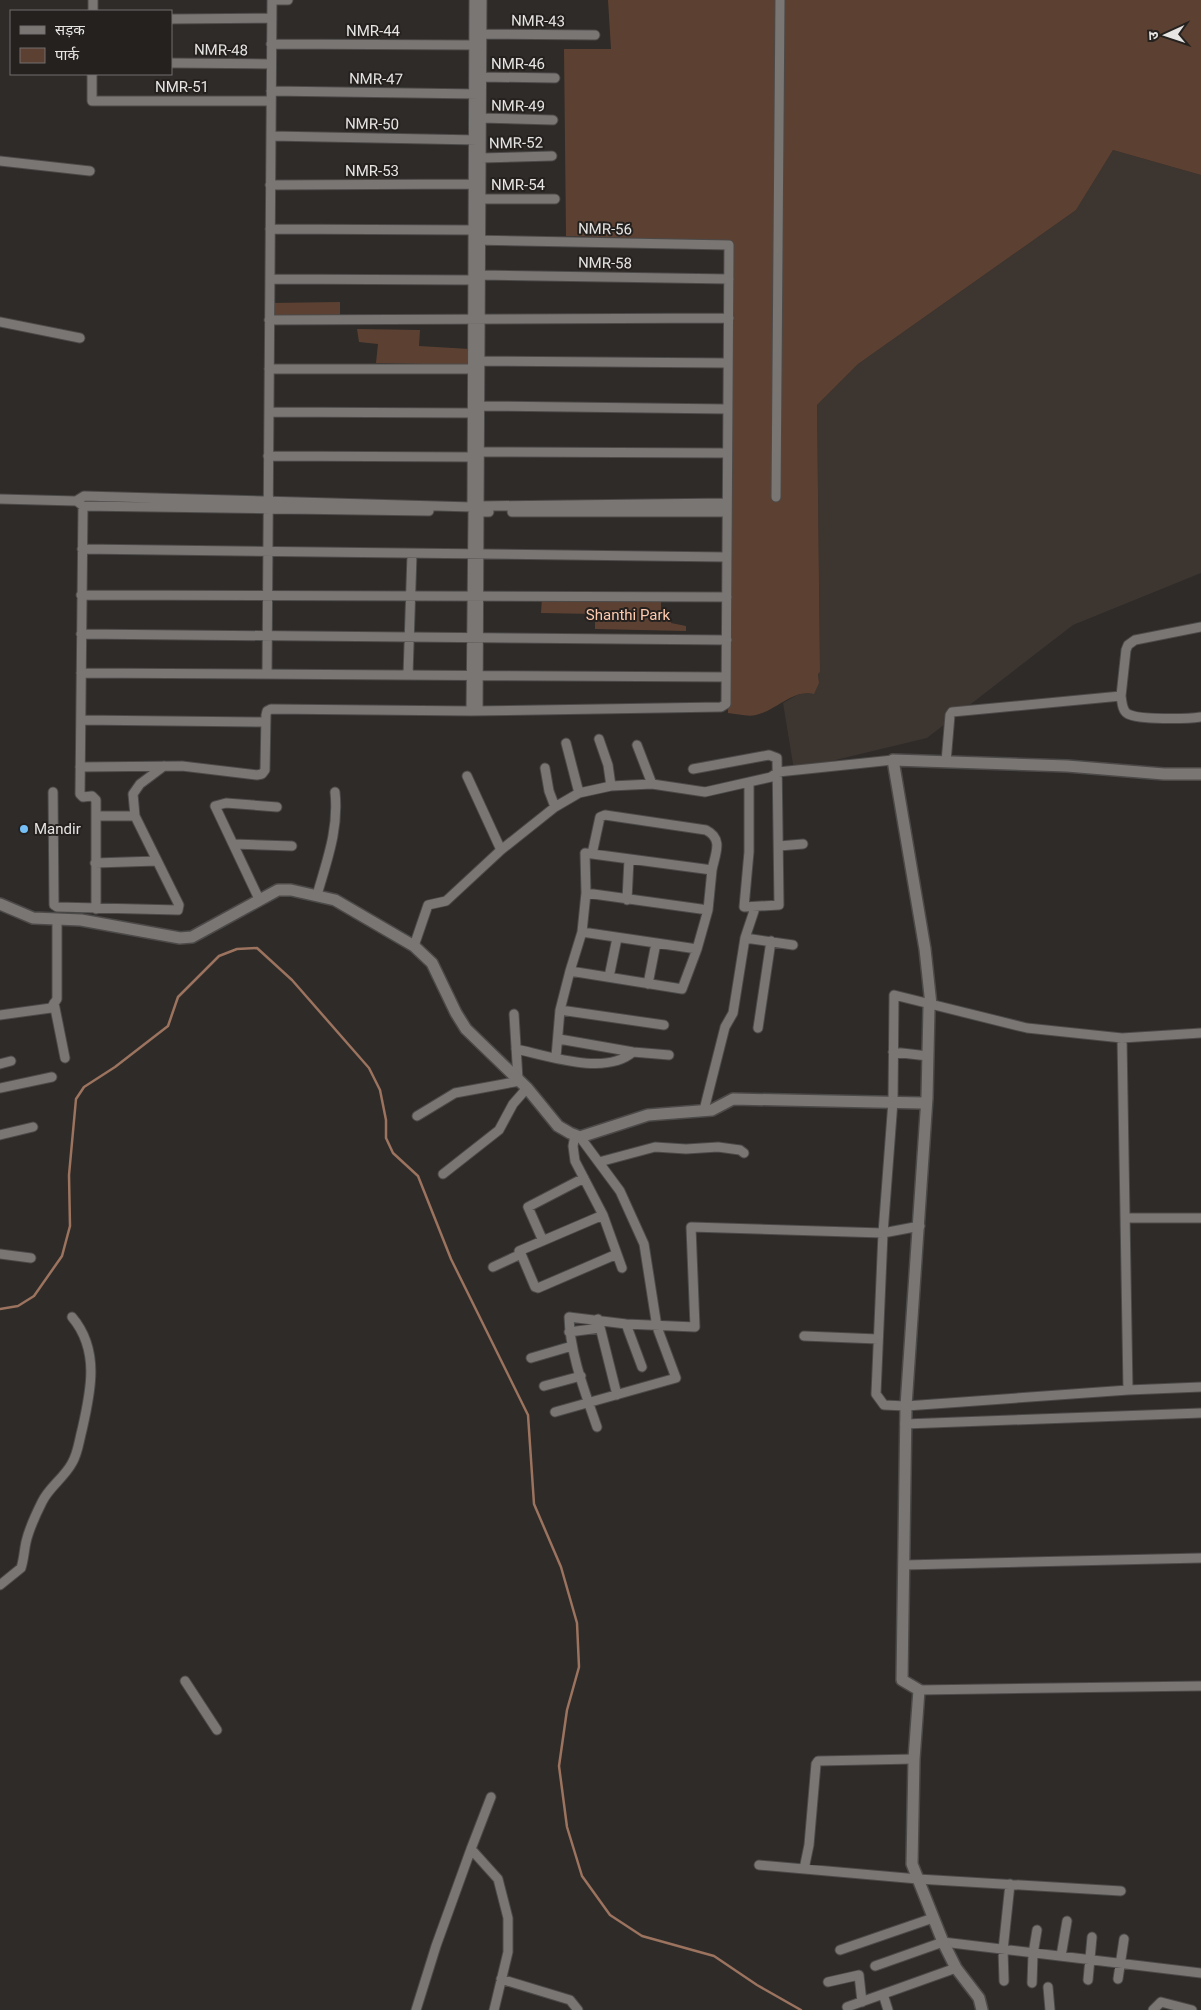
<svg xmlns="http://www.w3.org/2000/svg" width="1201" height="2010" font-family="Roboto,'Noto Sans Devanagari',sans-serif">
	<rect width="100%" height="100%" fill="#2e2b29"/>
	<!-- built -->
	<path fill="#3d3530" d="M1113 150 1201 175V573L1073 625 927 738 794 770 783 703 797 695 807 692 819 683 818 674 820 672 817 405 858 364 1076 210Z"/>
	<!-- green -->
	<path fill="#5c4132" d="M608 0H1201V175L1113 150 1076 210 858 364 817 405 820 672 818 674 819 683 814 694C795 688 775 711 756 715 748 717 737 714 728 713L731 241 566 236 564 49H611Z
		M340 302V322L269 320 270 303Z
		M357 329 420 330 419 346 470 349 469 365 376 363 378 344 359 342Z
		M542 598 661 599V615H665V618H671V623L686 626V631L595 629V614L541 613Z"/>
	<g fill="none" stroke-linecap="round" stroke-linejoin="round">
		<!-- stream -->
		<path stroke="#9b735e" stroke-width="2.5" d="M0 1309 18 1306 34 1296 62 1256 70 1226 69 1175 76 1099 84 1087 115 1067 168 1026 178 997 219 956 237 949 257 948 292 980 369 1068 380 1090 386 1120V1138L393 1153 418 1176 451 1259 528 1415 534 1504 561 1567 577 1623 579 1667 567 1710 559 1766 567 1827 582 1876 610 1915 642 1936 714 1956 757 1985 801 2010"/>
		<!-- minor casing -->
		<g stroke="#4c4a49" stroke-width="11">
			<path id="minor" d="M272 0H288
				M482 0 479 506 727 503
				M93 11V0
				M171 19 272 18
				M482 34 595 35
				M271 44 474 45
				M171 63 271 64
				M92 74V101H271
				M481 77 555 78
				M271 91 478 94
				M481 118 553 120
				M271 136 478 140
				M481 158 552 156
				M0 161 90 171
				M270 185 473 184
				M481 199H555
				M270 229 473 230
				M480 275 729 279
				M270 279 473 280
				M269 320 729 318
				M0 322 80 338
				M480 361 728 363
				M269 369H472
				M480 406 727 409
				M269 412 472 413
				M480 452 726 453
				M268 456 472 457
				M776 497 780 0
				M0 499 76 501 84 496 472 507 474 0
				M78 502 83 506 429 511
				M83 506 80 794 83 797 92 796 96 800V909
				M512 512H726
				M82 549 726 557
				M81 595 727 597
				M81 634 727 640
				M81 673 726 677
				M267 674 272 0
				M408 675 412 554
				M1121 696C1122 702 1122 711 1128 714 1139 720 1187 719 1201 717
				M471 711 473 513
				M478 711 479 512H489
				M81 720 265 722
				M599 739 608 765 611 786
				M566 743 579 793
				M637 745 652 784
				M946 762 950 715 952 712 1121 696 1126 650 1128 645 1135 640 1201 627
				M80 767 182 766 257 775 262 774 265 770 266 715 267 711 271 709 471 711 721 707 726 704 729 245 473 240
				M545 768 549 791 555 807
				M693 769 769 755 777 758 779 905 744 907 749 852V782
				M467 776 501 850
				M53 792 54 905 57 907 178 910 179 905 135 816H96
				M135 816 133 794 140 784 164 766
				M233 844 292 846
				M779 846 803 844
				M592 854 600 817 605 815 706 830C724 839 715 854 712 870
				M95 863 157 861
				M586 893 708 910
				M317 895C327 860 339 829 335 792
				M259 899 215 806 226 803 277 807
				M627 900 629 859
				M582 932 697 949
				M745 938 793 945
				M414 946 428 905 446 901 501 850 555 807 579 793 611 786 652 784 705 792 771 777 778 772 893 760
				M609 977 617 938
				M648 984 656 943
				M54 1003 65 1058
				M560 1010 664 1025
				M514 1014 518 1079
				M0 1015 51 1008 57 999V919
				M758 1028 771 941
				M1201 1033 1122 1038 1027 1028 894 995 893 1101 883 1233 876 1394 884 1405 906 1406 1128 1390 1201 1387
				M1122 1038 1128 1390
				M559 1039 633 1052 669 1055
				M516 1049C548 1056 606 1076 633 1052
				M893 1052 928 1056
				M556 1057 560 1010 570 971 682 989 697 949 708 910 712 870 585 853 586 893 582 932 570 971
				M0 1064 11 1061
				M0 1088 52 1077
				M704 1110 725 1027 733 1013 745 938 755 908
				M417 1116 455 1093 520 1081
				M0 1135 33 1127
				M575 1135 573 1146 575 1161 603 1215 622 1268
				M599 1162 655 1147 686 1149 718 1147 740 1150 744 1153
				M443 1174 499 1130 513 1104 527 1088
				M1126 1218H1201
				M543 1241 528 1207 584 1178
				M0 1254 31 1258
				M521 1254 519 1251 603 1215
				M493 1267 521 1254 535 1287 538 1288 617 1254
				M598 1319 617 1395
				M626 1324 642 1367
				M569 1332 600 1328
				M804 1336 878 1339
				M531 1358 572 1346
				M544 1386 581 1376
				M555 1412 676 1378 657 1327 644 1244 620 1191 580 1137
				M905 1424 1201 1413
				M597 1427C585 1392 570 1354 569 1317L626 1324 695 1327 691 1227 883 1233 920 1226
				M904 1565 1201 1558
				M0 1585 21 1568C24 1559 24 1551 26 1542 29 1529 36 1514 42 1502 49 1487 64 1478 72 1463 78 1453 79 1441 82 1430 91 1391 100 1350 72 1317
				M185 1681 217 1730
				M919 1690 1201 1686
				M491 1797 471 1849 498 1879 508 1918V1952L494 2010
				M759 1865 918 1879 1121 1891
				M804 1869 809 1845 816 1764 818 1761 914 1759
				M840 1950 933 1918
				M1061 1956 1067 1921
				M875 1966 943 1942 1201 1973
				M501 1979 570 2000 578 2010
				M1118 1979 1124 1939
				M1088 1980 1092 1937
				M1004 1981 1003 1950 1010 1884
				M828 1982 859 1975 862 2002
				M1032 1983 1033 1954 1037 1930
				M1048 1987 1050 2010
				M883 1994 888 2010
				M847 2007 956 1968
				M416 2010 436 1946 471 1849
				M1153 2010 1161 2002 1192 2010"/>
		</g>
		<!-- tertiary casing -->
		<g stroke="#4c4a49" stroke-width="14">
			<path id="tertiary" d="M0 904 33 918 81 920 180 938 192 937 278 890H291L335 900 414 946 432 963 456 1013 466 1029 527 1088 558 1126 570 1133 580 1137 648 1115 712 1110 733 1099 922 1103 926 1101
				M982 2010 979 1998 956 1968 943 1942 912 1864 914 1759 919 1690 902 1680 906 1406 927 1098 929 1008 931 1005 925 949 893 760 1067 766 1164 774H1201"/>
		</g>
		<!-- minor -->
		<use href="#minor" stroke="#7a7674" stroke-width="9"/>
		<!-- tertiary -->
		<use href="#tertiary" stroke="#7a7674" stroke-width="11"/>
	</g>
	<!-- markers -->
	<circle fill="#76c0f7" stroke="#24211f" stroke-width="2" cx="24" cy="829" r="5"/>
	<g text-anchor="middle" stroke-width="4" stroke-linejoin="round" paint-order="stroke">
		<!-- street labels -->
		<g font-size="15" fill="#e7e5e4" stroke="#24211f">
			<text transform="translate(538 21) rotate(1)" y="5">NMR-43</text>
			<text x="373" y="36">NMR-44</text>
			<text transform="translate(221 50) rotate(1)" y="5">NMR-48</text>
			<text x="518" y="69">NMR-46</text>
			<text transform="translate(376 79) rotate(1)" y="5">NMR-47</text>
			<text x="182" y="92">NMR-51</text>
			<text transform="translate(518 106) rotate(1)" y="5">NMR-49</text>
			<text transform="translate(372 124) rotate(1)" y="5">NMR-50</text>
			<text transform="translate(516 143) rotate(-1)" y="5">NMR-52</text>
			<text x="372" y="176">NMR-53</text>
			<text x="518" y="190">NMR-54</text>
			<text transform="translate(605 229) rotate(1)" y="5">NMR-56</text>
			<text transform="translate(605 263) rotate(1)" y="5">NMR-58</text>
		</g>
		<!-- park labels -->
		<g font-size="15" fill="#ffcaae" stroke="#24211f">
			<text x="628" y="620">Shanthi Park</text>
		</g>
		<!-- poi labels -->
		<g font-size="15" fill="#e7e5e4" stroke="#24211f" text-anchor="start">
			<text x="34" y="834">Mandir</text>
		</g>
	</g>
	<!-- legend -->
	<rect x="10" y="10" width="162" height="65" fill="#24211f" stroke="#726f6e"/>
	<rect x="20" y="26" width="25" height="8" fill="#7a7674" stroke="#726f6e"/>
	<text x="55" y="35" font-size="15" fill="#e7e5e4">सड़क</text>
	<rect x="20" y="48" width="25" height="15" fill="#5c4132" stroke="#726f6e"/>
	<text x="55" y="60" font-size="15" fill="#e7e5e4">पार्क</text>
	<!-- north arrow -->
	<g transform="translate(1166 35) rotate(267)" stroke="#24211f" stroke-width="4" paint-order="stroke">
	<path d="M0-4L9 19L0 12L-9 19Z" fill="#e7e5e4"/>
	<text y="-8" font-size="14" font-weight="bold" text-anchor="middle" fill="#e7e5e4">उ</text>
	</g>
</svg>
